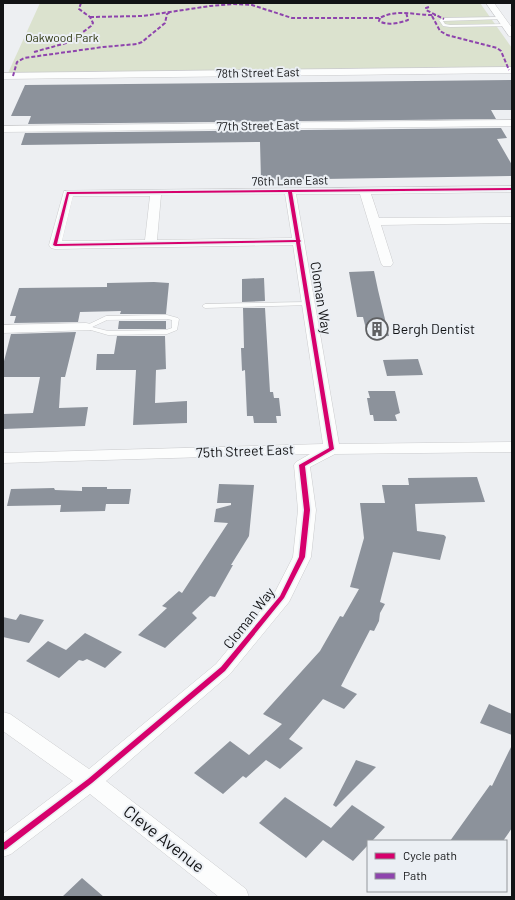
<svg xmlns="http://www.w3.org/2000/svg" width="515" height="900" font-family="Barlow,sans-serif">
	<rect width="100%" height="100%" fill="#edeff2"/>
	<!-- green -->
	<path fill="#dbe2ce" d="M40 3H480L512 48V67L8 73Z"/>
	<!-- building -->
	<path fill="#8c929b" d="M512 80V110H491L496 119 28 124 31 116H11L25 85Z
		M501 128 507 138 497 139 512 165V176L261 180 260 142 21 145 25 133Z
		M374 271 378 290 389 336 368 337 363 317H357L349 272Z
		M264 278 265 301 242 302V279Z
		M154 282 169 283 166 314H120L121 311 80 312 78 322 14 323 16 316H10L19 288 107 287V283Z
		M243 308H265L270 392H273L274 398H279L281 416H276L277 423H254L253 416H247L245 370 242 371 241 348H244Z
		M119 321H166V329H118Z
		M76 332 65 377H61L59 408 88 407 85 426 3 429V414L33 413 40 377H3V365L11 334Z
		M117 336H165L166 369 156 370 155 403 187 401V423L133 425 136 370H96L97 354H114Z
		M418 359 423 375 387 376 383 360Z
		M368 391H395L400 413 395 415 397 421H374L373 415H370L367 398H370Z
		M477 477 485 502 415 504 417 531 444 535 446 537 440 560 393 552 380 602 385 604 380 613 379 621 374 631 370 630 341 686 357 694 344 709 323 699 289 739 303 748 280 769 266 760 246 778 243 776 223 794 194 773 230 741 249 755 282 724 263 714 320 651 340 616 343 617 359 589 350 587 364 538 360 503H385L382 485H409L408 478Z
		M219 484 254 485 249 536 231 565H233L215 597 210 596 192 613 197 618 165 648 138 635 167 608 162 606 179 591 182 593 228 523 214 522 216 509 231 505V503H217Z
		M82 487H107V489H131L129 504H106L105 511 60 512 61 505 7 506 11 489 54 488 55 490 82 491Z
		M20 614 44 620 29 643 3 637V617L16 620Z
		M85 633 122 652 105 668 87 659 83 661 79 660 59 678 26 661 48 641 66 650Z
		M489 704 512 714V735L480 723Z
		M512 745V828L503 841H450L490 785 492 786Z
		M356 760 376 767 336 807 333 805Z
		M285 797 331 828 352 805 385 827 372 841H368V845L353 861 323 840 306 858 259 823Z
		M82 878 104 897H62Z"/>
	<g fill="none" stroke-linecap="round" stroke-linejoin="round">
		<!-- service casing -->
		<g stroke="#cbccce" stroke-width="1">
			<path id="service" d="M501 17 502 19 443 21 445 24 450 25 506 24 507 26 450 27 443 26 439 20 444 18Z
				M309 302 311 303V305L205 308 202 306 205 304Z
				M167 315 178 318 179 319 177 330 167 334 108 335 84 328 83 327 106 316ZM167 319 172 320V328L166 330 108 331 92 327 107 320Z"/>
		</g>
		<!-- minor casing -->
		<g stroke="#cbccce" stroke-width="1">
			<path id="minor" d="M486 3H494L512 28V36H509Z
				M512 67V73L3 79V73Z
				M512 120V126L3 132V126Z
				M512 186V192L371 194 379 218 512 217V223L381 225 393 263 391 266H383L381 263 360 194H296L339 444 512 442V452L335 454 310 467 316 510 311 557 289 602 230 674 106 781 246 889 249 897H219L90 794 11 854 3 857V834L73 781 3 731V712L10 714 89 769 216 664 274 594 293 557 298 510 294 465 296 462 310 454 3 463V453L323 444 293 245 55 249 51 248 49 245 64 191ZM285 194 292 238 157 240 161 195ZM73 196H150L145 240 62 241Z
				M86 323 91 324 93 327 91 330 3 333V325Z"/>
		</g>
		<!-- service -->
		<use href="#service" fill="#fcfdfd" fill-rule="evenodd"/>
		<!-- minor -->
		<use href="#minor" fill="#fcfdfd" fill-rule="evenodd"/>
		<!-- quiet -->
		<path stroke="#8e44ad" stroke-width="2" stroke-dasharray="4 2" stroke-linecap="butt" d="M429 7 426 8V10L444 19
			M432 16 440 31 447 35 497 48 501 51 509 70
			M90 17 143 16 210 6 234 4 252 5 292 18H380C398 8 416 16 436 15
			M380 18 379 21C387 26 400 23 408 20L406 12
			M34 52 70 42 91 26 93 23 90 17 79 9 81 3
			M13 76 17 62 24 58 103 47 137 44 142 42 165 23 167 14 170 12"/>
		<!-- cycleway casing -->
		<g stroke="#ebeff4" stroke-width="3">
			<path id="cycleway" d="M512 188V190L292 192 300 240 301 241 300 242 334 449 305 466 310 510 305 557 284 598 225 671 92 783 6 849 3 850V843L88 779 221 667 280 596 299 557 304 510 299 465 329 448 296 242 55 246 53 245 67 192ZM288 192 296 240 57 244 69 194Z"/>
		</g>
		<!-- cycleway -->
		<use href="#cycleway" fill="#d6006c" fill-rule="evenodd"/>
	</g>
	<!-- icons -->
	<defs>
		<g id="building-ring" transform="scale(1.15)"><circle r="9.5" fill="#ebeff4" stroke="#5f6062" stroke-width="1.5"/><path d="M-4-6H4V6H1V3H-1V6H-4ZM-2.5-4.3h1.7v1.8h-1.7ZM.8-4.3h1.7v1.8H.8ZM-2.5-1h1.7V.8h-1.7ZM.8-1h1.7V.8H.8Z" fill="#5f6062"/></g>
	</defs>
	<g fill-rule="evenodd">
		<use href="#building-ring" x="377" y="329"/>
	</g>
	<g text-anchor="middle" stroke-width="4" stroke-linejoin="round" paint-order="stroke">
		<!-- far-park labels -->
		<g font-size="12" fill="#2e3610" stroke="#ebeff4">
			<text x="62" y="42">Oakwood Park</text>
		</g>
		<!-- far-street labels -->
		<g font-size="12" fill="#121315" stroke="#ebeff4">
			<text transform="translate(258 73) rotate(-1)" y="4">78th Street East</text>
			<text transform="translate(258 126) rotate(-1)" y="4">77th Street East</text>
			<text transform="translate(290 181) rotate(-1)" y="4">76th Lane East</text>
		</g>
		<!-- street labels -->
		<g font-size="14" fill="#121315" stroke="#ebeff4">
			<text transform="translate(321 298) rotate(81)" y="5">Cloman Way</text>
			<text transform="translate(245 451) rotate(-2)" y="5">75th Street East</text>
			<text transform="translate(249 618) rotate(-52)" y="5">Cloman Way</text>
		</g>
		<!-- poi labels -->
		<g font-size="14" fill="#121315" stroke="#ebeff4" text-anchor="start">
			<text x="392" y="334">Bergh Dentist</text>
		</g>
		<!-- near-street labels -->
		<g font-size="17" fill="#121315" stroke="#ebeff4">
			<text transform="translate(164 839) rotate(38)" y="6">Cleve Avenue</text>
		</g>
	</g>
	<!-- border -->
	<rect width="515" height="900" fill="none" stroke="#121315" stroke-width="8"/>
	<!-- legend -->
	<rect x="367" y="840" width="140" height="52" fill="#ebeff4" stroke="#94979b"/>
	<rect x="375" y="853" width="20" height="6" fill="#d6006c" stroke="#94979b"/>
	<text x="403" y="860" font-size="12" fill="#121315">Cycle path</text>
	<rect x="375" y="873" width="20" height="6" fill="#8e44ad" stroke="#94979b"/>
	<text x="403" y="880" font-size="12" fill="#121315">Path</text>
</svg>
